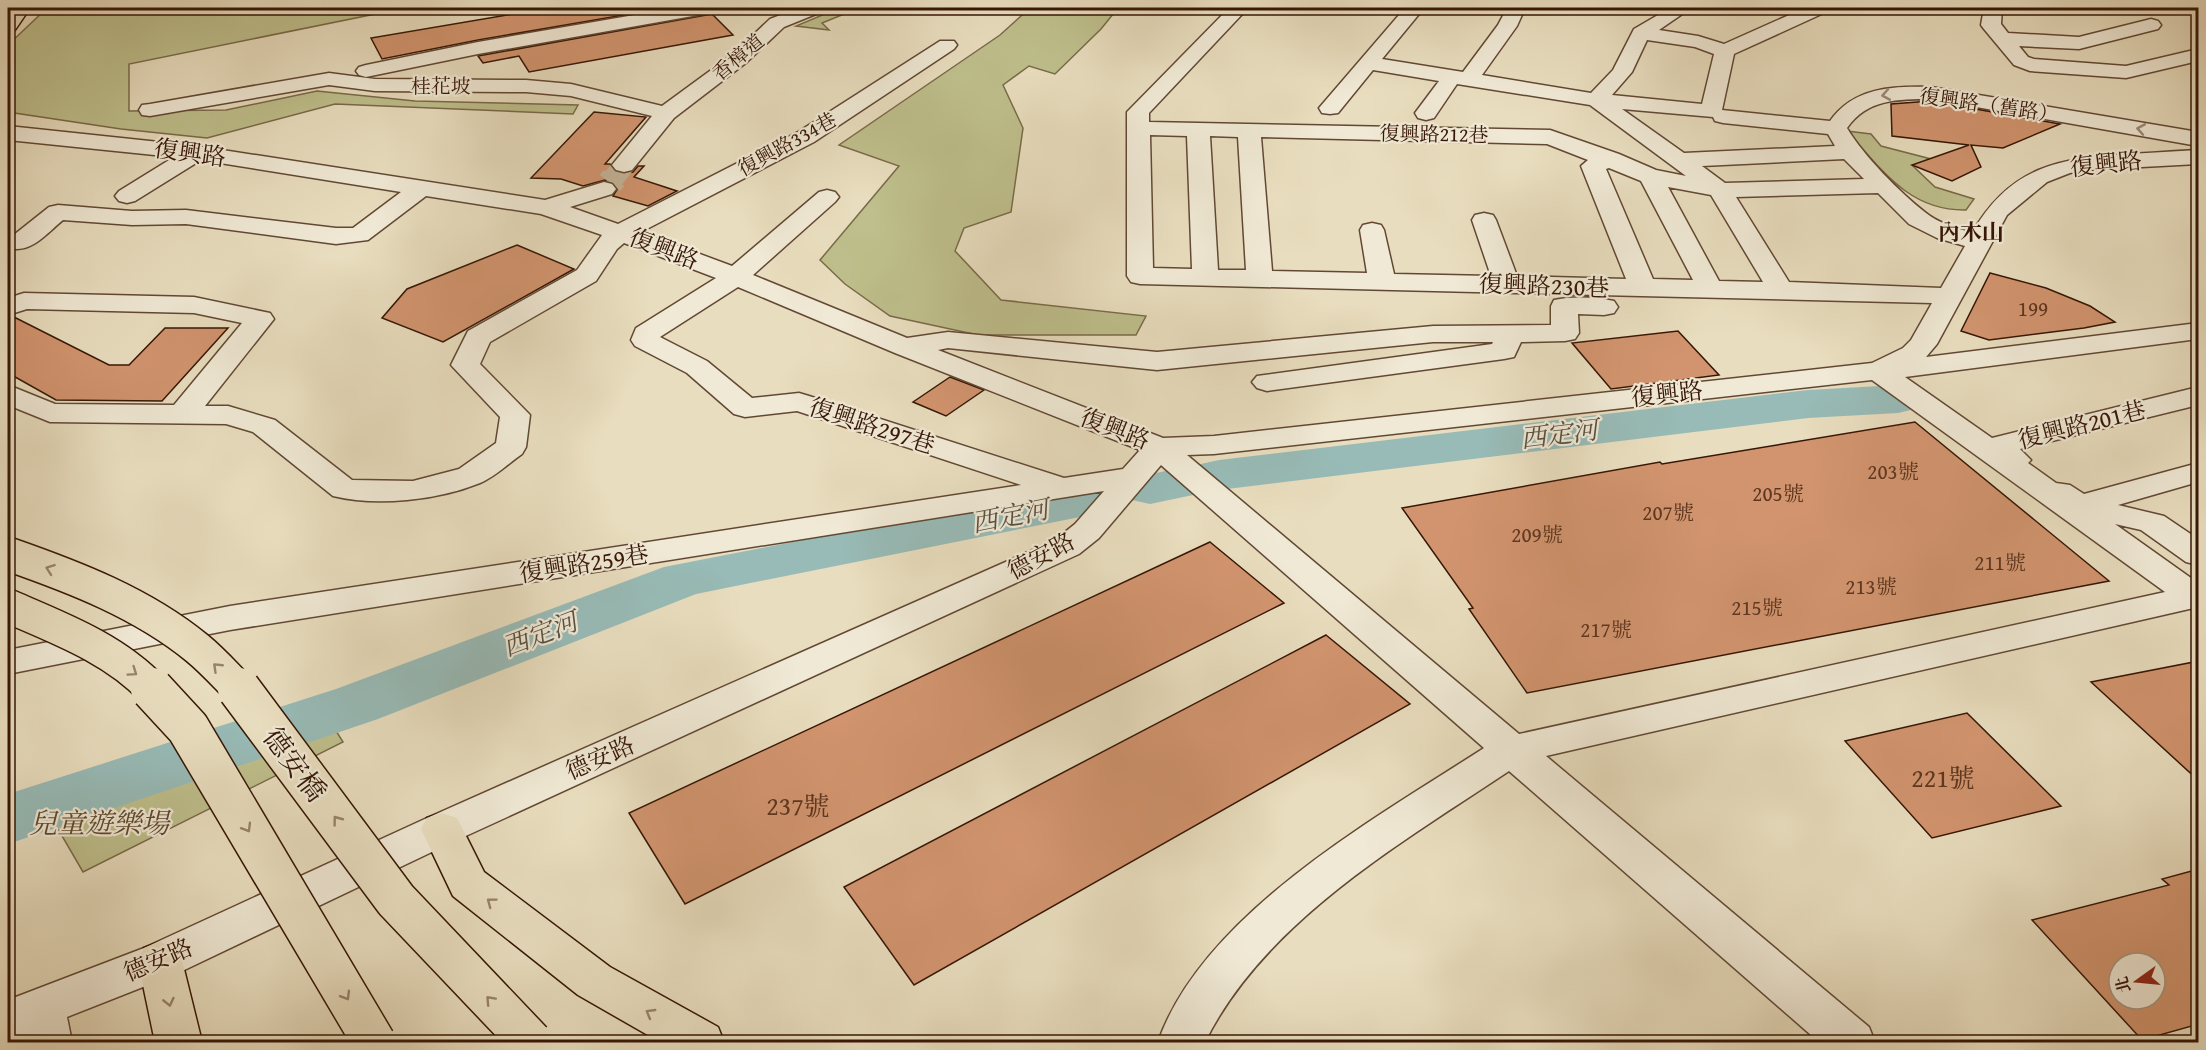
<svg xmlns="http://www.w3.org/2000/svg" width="2206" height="1050" font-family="'Gentium Book Plus','Noto Serif TC',serif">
	<rect width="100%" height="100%" fill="#e8ddbe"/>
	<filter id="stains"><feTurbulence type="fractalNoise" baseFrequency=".00333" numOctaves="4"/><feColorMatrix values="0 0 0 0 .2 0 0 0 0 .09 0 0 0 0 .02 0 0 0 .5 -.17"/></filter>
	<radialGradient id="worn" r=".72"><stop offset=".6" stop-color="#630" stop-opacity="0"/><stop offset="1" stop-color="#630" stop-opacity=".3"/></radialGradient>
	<!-- green -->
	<path fill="#bebf8c" stroke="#7a6a49" stroke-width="1.5" d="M47 8H405L129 64V111L226 110 317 91 415 101 578 105 573 114 335 104 207 138 121 129 8 112V45Z
		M839 8H859L822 23 829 30 796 26Z
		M1030 8H1118L1101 29 1055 74 1029 66 1003 85 1023 128 1011 212 964 228 955 251 1001 300 1146 316 1136 335H978L890 316 845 284 820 260 899 166 839 145 1000 35Z
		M1847 131 1871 134 1881 146 1931 159 1913 166 1935 187 1974 199 1966 210C1909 211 1882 170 1847 131Z
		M318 702 343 742 83 872 44 805Z"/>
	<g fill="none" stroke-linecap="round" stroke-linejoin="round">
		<!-- river -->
		<path fill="#98bbb7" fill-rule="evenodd" d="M1898 385 1915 389 1921 399 1915 409 1898 413 1808 418 1219 490 1200 484 1193 495 1150 504 1132 500 1125 489 1132 478 1175 469 1194 475 1201 464 1219 460 1808 390Z
			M1087 485 1105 490 1113 501 1105 512 696 594 378 719 8 844V794L336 689 664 567Z"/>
	</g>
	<!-- building -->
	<path fill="#d1946e" stroke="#361606" stroke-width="1.5" fill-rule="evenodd" d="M548 8H665L478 40 382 59 371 38Z
		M712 14 733 35 529 72 519 56 483 63 478 56Z
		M1931 101 2060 124 2003 148 1971 145 1981 167 1952 181 1912 165 1969 145 1892 136 1891 104Z
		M594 112 646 117 605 164H610L614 171 623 174 633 172 638 166H644L634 177 677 191 648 206 613 196 618 188 613 182 605 180 583 186 561 179 531 178Z
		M517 245 574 269 443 342 382 318 407 289Z
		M1990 273 2046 288 2090 306 2115 322 2084 328 1989 340 1961 331Z
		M12 316 109 365H129L165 328H228L162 401 56 400 8 373V317Z
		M1678 331 1719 375 1611 389 1572 343Z
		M950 377 984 390 946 416 913 402Z
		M1915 422 2109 581 1527 693 1469 609 1473 608 1402 508 1660 462 1662 464Z
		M1210 542 1284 603 685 904 629 813Z
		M1326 635 1410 704 914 985 844 887Z
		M2199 661V781L2091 682Z
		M1967 713 2061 806 1932 838 1845 741Z
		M2199 869V1024L2142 1040 2032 920 2169 885 2162 879ZM2119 963H2155V999H2119Z"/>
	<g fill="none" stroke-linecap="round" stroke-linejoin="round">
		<!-- minor-tunnel-far1 -->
		<path stroke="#c4b599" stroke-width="21" stroke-dasharray="21 10" stroke-linecap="butt" d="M613 179 624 165"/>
		<!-- minor-tunnel -->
		<path stroke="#c4b599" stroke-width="26" stroke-dasharray="26 14" stroke-linecap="butt" d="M610 183 614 178"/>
		<!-- minor casing -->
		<g stroke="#624834" stroke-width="3">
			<path id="minor" d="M675 8H713L711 12 704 14 478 54 366 77 359 75 356 71 359 67 366 65 478 42Z
				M799 8H823L821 12 784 27 747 62 674 118 632 170 624 172 616 170 612 165 652 116 571 96 526 92 375 91 329 85 150 116 142 115 139 110 142 105 150 104 329 73 375 79 526 80 571 84 662 106 733 54 770 19Z
				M1229 8H1248L1149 113V122L1550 130 1619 154 1656 170 1686 176 1590 105 1457 84 1434 118 1426 120 1418 118 1415 113 1439 81 1373 70 1338 113 1330 114 1322 113 1319 108 1405 8H1424L1382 59 1463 72 1498 25 1507 8H1525L1517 26 1482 75 1591 93 1613 70 1634 29 1670 8H1691L1659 30 1698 36 1724 44 1805 8H1828L1826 12 1734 54 1722 110 1830 121C1854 87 1893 86 1931 87L2198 132V146L1931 99C1898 99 1867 99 1847 128 1863 155 1900 193 1926 213 1938 223 1957 228 1972 233 2010 167 2058 158 2129 154 2152 153 2175 151 2198 150V164L2086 170 2070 173 2047 182 2007 215 1937 344 1926 357 2198 323V339L1905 377 1992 438 2198 387V405L2020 449 2031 460 2028 463 2056 483 2070 485 2084 494 2198 463V482L2118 505 2164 516 2198 539V565L2186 562 2141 530 2115 524 2198 583V607L1546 756 1869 1027 1875 1042H1819L1509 771C1401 843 1264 922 1205 1042H1158C1203 914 1374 819 1484 748L1161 465 1099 538 1079 554 457 840 176 974 67 1017 72 1042H26L24 1036 8 1042V1000L144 948 427 818 1055 540 1075 524 1104 491 230 630 8 674V650L230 606 1021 485 797 411 745 417 734 414 687 373 635 346 631 340 636 328 716 278 624 243 617 249 596 281 490 342 480 364 530 415 526 447 522 454C509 463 495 477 480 483 438 500 377 507 333 496L253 432 226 424 50 422 8 405V385L55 404 174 405 242 323 194 313 27 309 8 315V298L24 293 194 297 270 313 274 319 205 406H228L275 420 352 480 413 481 459 469 496 443 500 417 451 365 468 331 577 270 602 235 541 214 426 196 368 240 336 244 186 224 132 225 63 220C48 232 31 254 10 248L8 245 10 238 49 207 58 205 132 211 186 210 336 228H353L401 192 201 160 135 201 127 203 119 201 115 196 119 191 174 157 8 140V126L197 146 545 200 604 182 612 184 616 189 612 194 570 207 618 224 798 132 940 41H954L957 45 954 49 814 142 641 232 732 266 819 192 827 190 835 192 839 197 835 202 753 275 907 338 948 332 1157 352 1433 326 1551 325V306L1554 300C1572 296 1596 297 1614 301L1618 307 1614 313 1604 315 1578 314 1579 333 1575 339 1565 341 1521 342 1514 357 1504 359 1267 391 1257 388 1252 382 1257 376 1492 344 1493 342H1433L1157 370 948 348 938 350 1163 438 1214 436 1872 363 1903 348 1911 340 1932 303 1140 284 1131 282 1127 276V112ZM1647 40 1695 47 1714 54 1702 104 1612 95 1632 72ZM1622 109 1713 117 1715 121 1723 123 1828 134 1835 146 1684 153ZM1150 135 1187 136 1192 269 1153 268ZM1210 136 1238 137 1246 270H1218ZM1261 137 1547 144 1588 160 1581 166 1626 279 1517 276 1496 220 1493 215 1484 213 1475 215 1472 220 1491 276 1394 274 1384 230 1381 225 1372 223 1363 225 1360 230 1367 273 1272 271ZM1844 159 1864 179 1725 183 1702 166ZM1609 168 1641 181 1693 280 1653 279 1606 169ZM1668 187 1711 195 1763 282 1719 281ZM1878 193 1909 224 1937 238 1965 246 1941 288 1789 282 1736 197ZM738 287 895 353 1140 450 1123 469 1064 478 809 396 799 393 752 398 707 361 660 337ZM1872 380 2165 592 1519 734 1187 455 1214 454Z
				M1984 8H2002L2001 24 2008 33 2079 37 2151 19 2158 21 2161 25 2158 29 2079 49 2019 46 2028 57 2034 59 2126 66 2198 49V61L2126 78 2030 71 2014 65 1984 29 1981 25Z"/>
		</g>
		<!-- major casing -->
		<g stroke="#361606" stroke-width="3">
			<path id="major" d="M12 8H30L15 30 8 32V13Z
				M442 813 457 818 484 872 610 967 718 1027 724 1042H660L578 995 453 896 421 829 427 818Z
				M160 942 176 948 182 961 202 1042H155L138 961 144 948Z"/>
		</g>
		<!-- minor -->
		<use href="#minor" fill="#f0e9d5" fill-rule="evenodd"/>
		<!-- major -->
		<use href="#major" fill="#e8ddbe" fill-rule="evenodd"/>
		<!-- major-bridge-far1 casing -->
		<g stroke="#361606" stroke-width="36" stroke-linecap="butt">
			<path id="major-bridge-far1" d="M8 554C74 577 142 603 197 648 213 661 226 676 240 690
				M8 606C59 628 115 649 153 690"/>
		</g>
		<!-- major-bridge casing -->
		<g stroke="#361606" stroke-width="45" stroke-linecap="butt">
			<path id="major-bridge" d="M152 689 188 728 374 1042
				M239 689 396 900 531 1042"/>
		</g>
		<!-- major-bridge-far1 -->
		<use href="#major-bridge-far1" stroke="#e8ddbe" stroke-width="33"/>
		<!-- major-bridge -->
		<use href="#major-bridge" stroke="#e8ddbe" stroke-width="42"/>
	</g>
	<!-- one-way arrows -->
	<defs><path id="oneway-chevron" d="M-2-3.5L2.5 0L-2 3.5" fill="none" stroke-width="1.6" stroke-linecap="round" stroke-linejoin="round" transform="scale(1.5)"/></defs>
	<g stroke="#9c8a78">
		<use href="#oneway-chevron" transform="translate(1886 95) rotate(170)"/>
		<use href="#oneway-chevron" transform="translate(2141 129) rotate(-170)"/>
	</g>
	<g stroke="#98836b">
		<use href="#oneway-chevron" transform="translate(50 569) rotate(-160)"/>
		<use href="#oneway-chevron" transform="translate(217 667) rotate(-136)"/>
		<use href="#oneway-chevron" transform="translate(133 672) rotate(35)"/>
		<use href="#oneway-chevron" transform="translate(337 820) rotate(-127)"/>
		<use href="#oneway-chevron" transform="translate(247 828) rotate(59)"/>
		<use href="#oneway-chevron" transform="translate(491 902) rotate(-143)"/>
		<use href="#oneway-chevron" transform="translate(346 996) rotate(59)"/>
		<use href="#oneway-chevron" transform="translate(490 1000) rotate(-133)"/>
		<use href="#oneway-chevron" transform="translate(169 1002) rotate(77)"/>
		<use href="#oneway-chevron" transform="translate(650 1013) rotate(-150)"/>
	</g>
	<g text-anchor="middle" stroke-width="4.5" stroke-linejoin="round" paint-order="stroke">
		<!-- far-street labels -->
		<g font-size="20" fill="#361606" stroke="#f0e9d5">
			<text transform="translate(738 57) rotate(-40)" y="7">香樟道</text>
			<text x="441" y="93">桂花坡</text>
			<text transform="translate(1989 105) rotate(8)" y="7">復興路（舊路）</text>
			<text transform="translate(1434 134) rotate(1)" y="7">復興路212巷</text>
			<text transform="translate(787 144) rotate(-29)" y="7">復興路334巷</text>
		</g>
		<!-- number labels -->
		<g font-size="21" fill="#5d3620">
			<text x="2033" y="316">199</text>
			<text x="1893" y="479">203號</text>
			<text x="1778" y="501">205號</text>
			<text x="1668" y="520">207號</text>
			<text x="1537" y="542">209號</text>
			<text x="2000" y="570">211號</text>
			<text x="1871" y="594">213號</text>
			<text x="1757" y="615">215號</text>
			<text x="1606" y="637">217號</text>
		</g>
		<!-- far-quarter labels -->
		<g font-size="22" font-weight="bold" fill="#361606" stroke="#f0e9d5">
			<text x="1971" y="240">內木山</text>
		</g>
		<!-- street labels -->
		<g font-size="24" fill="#361606" stroke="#f0e9d5">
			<text transform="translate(190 153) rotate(8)" y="8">復興路</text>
			<text transform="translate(2106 164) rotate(-6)" y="8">復興路</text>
			<text transform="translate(664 249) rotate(21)" y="8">復興路</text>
			<text transform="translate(1544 286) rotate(2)" y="8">復興路230巷</text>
			<text transform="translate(1667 394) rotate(-6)" y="8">復興路</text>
			<text transform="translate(2082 425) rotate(-14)" y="8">復興路201巷</text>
			<text transform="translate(872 426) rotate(18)" y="8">復興路297巷</text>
			<text transform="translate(1115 429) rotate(21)" y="8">復興路</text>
			<text transform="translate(1041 556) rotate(-28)" y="8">德安路</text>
			<text transform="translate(584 564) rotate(-9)" y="8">復興路259巷</text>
			<text transform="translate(600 758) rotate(-24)" y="8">德安路</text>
			<text transform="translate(158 960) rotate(-23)" y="8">德安路</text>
		</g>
		<!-- water labels -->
		<g font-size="26" font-style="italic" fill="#585044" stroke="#f0e9d5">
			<text transform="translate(1559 434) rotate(-7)" y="9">西定河</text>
			<text transform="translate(1010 516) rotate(-11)" y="9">西定河</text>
			<text transform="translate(540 634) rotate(-21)" y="9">西定河</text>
		</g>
		<!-- near-number labels -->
		<g font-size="26" fill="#5d3620">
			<text x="1943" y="787">221號</text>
			<text x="798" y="815">237號</text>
		</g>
		<!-- near-street labels -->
		<g font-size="28" fill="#361606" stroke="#f0e9d5">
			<text transform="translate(295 764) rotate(53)" y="10">德安橋</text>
		</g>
		<!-- near-park labels -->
		<g font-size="28" font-style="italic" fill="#5f492e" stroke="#f0e9d5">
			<text x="99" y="833">兒童遊樂場</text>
		</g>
	</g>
	<!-- margin -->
	<rect width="2206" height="1050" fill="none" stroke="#e8ddbe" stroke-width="30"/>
	<rect x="9" y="9" width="2188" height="1032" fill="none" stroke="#361606" stroke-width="3"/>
	<rect x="15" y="15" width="2176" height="1020" fill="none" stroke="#361606" stroke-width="1.5"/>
	<!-- north arrow -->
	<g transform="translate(2137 981) rotate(255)"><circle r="28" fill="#f0e9d5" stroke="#a69582" stroke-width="1.5"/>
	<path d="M0-4.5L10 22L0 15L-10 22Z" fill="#8f2418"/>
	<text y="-9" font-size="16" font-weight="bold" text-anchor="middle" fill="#361606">北</text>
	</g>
	<rect width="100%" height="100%" filter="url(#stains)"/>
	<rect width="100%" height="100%" fill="url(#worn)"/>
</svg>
